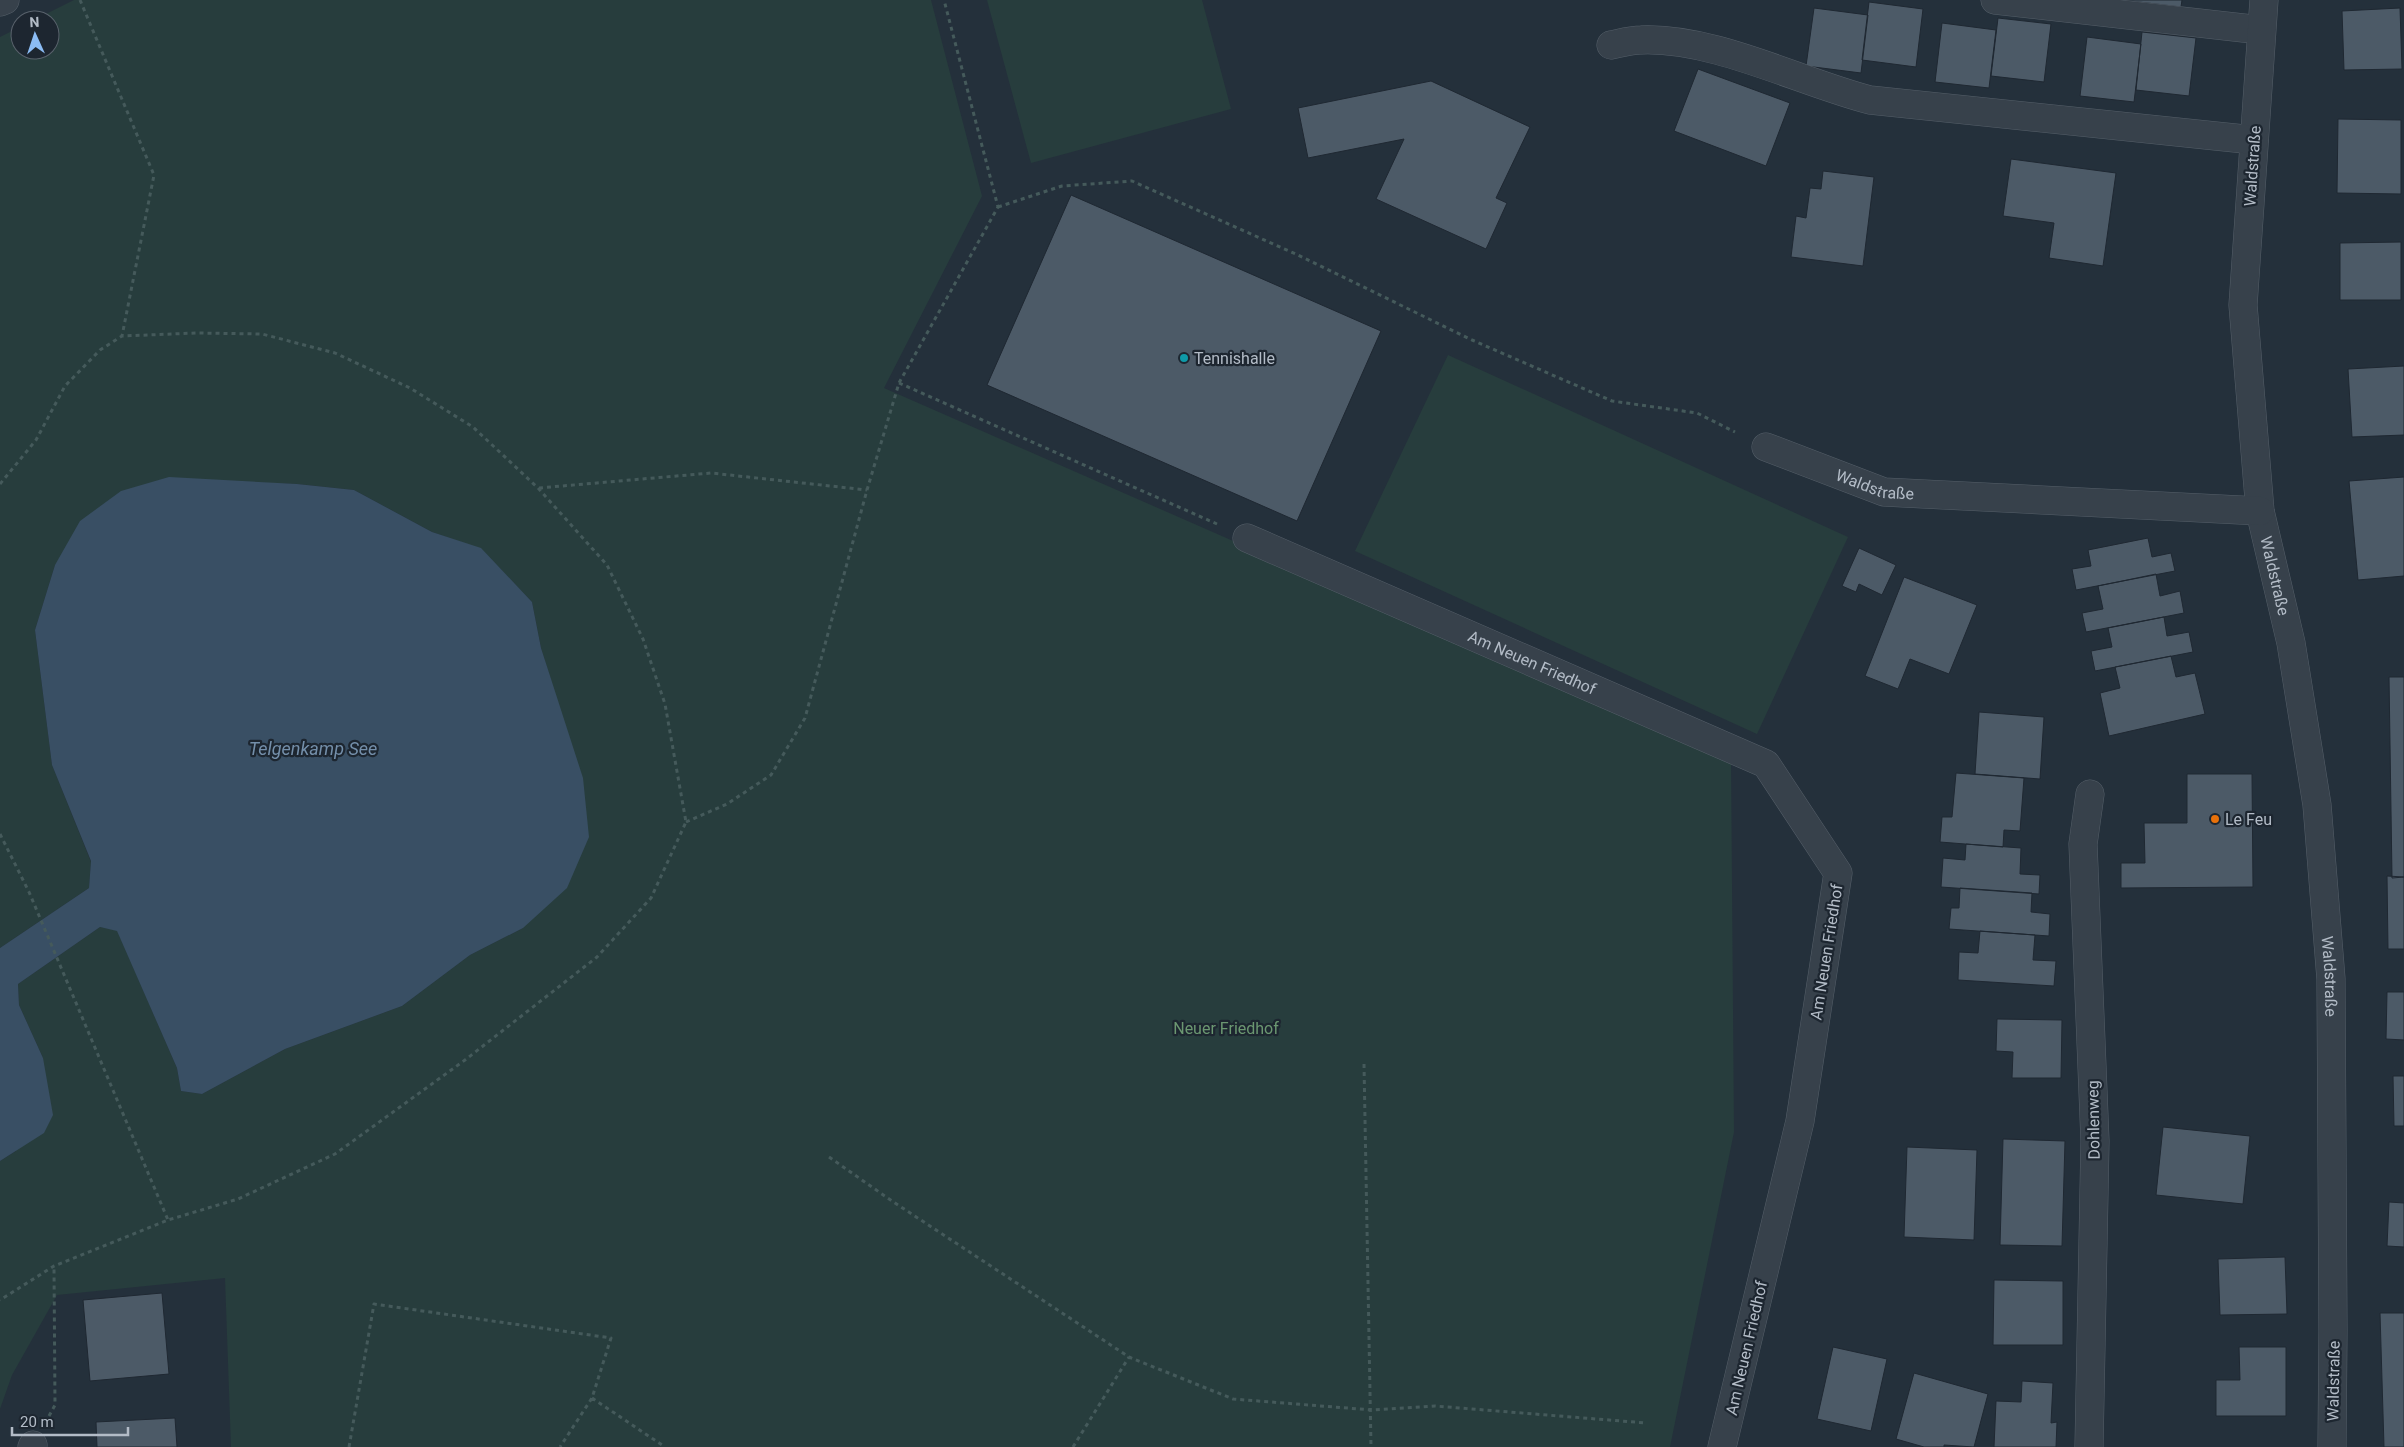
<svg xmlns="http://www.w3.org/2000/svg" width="2404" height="1447" font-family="Roboto,sans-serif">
	<rect width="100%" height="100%" fill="#24303b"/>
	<!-- green -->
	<path fill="#273d3d" d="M74 0H931L982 196 884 388 1731 759 1734 1132 1670 1447H231L225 1278 57 1295 12 1375 0 1409V1161L16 1151 43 1058 19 1005 18 984 100 927 117 930 177 1068 181 1091 202 1094 285 1049 402 1006 470 955 523 928 560 710 541 648 532 602 481 549 432 532 354 490 297 484 244 482 55 565 35 630 52 765 91 862 89 888 0 948V37L20 27V50H50V20H34Z
		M987 0H1202L1231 109 1031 163Z
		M1448 355 1848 537 1757 734 1355 551Z"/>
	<!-- water -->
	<path fill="#394f64" d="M169 477 297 484 354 490 432 532 481 548 532 602 541 648 583 778 589 837 567 888 523 928 470 955 402 1006 285 1049 202 1094 181 1091 177 1068 117 931 100 927 18 984 19 1005 43 1058 53 1115 44 1133 0 1161V948L89 888 91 861 52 765 35 630 55 565 80 521 121 491Z"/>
	<!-- building -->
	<path fill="#4c5a67" stroke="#1f2832" d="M2122 0H2182L2181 7Z
		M1869 2 1923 9 1916 67 1862 60Z
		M1814 8 1868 15 1861 73 1806 66Z
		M2400 8 2402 69 2344 70 2342 11Z
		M1998 18 2051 24 2044 82 1991 76Z
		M1942 23 1996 30 1989 88 1935 82Z
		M2142 32 2196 38 2189 96 2136 90Z
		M2087 37 2141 44 2134 102 2080 96Z
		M1698 69 1790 103 1766 166 1674 131Z
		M1431 81 1530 127 1496 198 1507 203 1486 249 1376 199 1404 139 1308 158 1298 108Z
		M2338 119 2401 120V194L2337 193Z
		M2011 159 2116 173 2103 266 2049 258 2054 223 2003 216Z
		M1823 171 1874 177 1863 266 1791 257 1796 216 1806 218 1810 188 1821 189Z
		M1071 195 1381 331 1297 521 987 385Z
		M2401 242V300H2340V243Z
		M2404 366V435L2352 437 2348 369Z
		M2404 477V576L2358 580 2349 481Z
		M2148 538 2152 557 2171 553 2175 571 2076 590 2072 569 2091 566 2088 550Z
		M1859 548 1896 565 1882 595 1859 584 1856 592 1842 586Z
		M2156 574 2160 596 2180 591 2184 613 2086 632 2082 613 2103 609 2098 586Z
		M1904 577 1977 605 1949 674 1910 659 1898 689 1865 676Z
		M2164 617 2167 636 2189 632 2193 652 2095 671 2091 651 2112 647 2108 628Z
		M2171 656 2176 677 2195 673 2205 714 2109 736 2100 693 2120 688 2115 667Z
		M2389 677H2404V877L2392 878Z
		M1979 712 2044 717 2040 779 1975 774Z
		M1956 773 2024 778 2020 831 2004 830 2003 847 1940 842 1942 817H1952Z
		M2187 774H2252L2253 887 2121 888V863H2145L2144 823H2187Z
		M1966 844 2021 848 2020 874 2040 875 2039 894 1941 887 1943 858 1965 860Z
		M2387 876 2404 877V949H2388Z
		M1960 888 2032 893 2031 912 2050 914 2049 936 1949 929 1951 908H1959Z
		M1980 931 2035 935 2033 960 2056 961 2054 986 1958 980 1959 952 1978 953Z
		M2387 992H2404V1040L2386 1039Z
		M1997 1019 2062 1020 2061 1078H2012L2013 1052 1996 1051Z
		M2393 1076H2404V1126H2394Z
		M2163 1127 2250 1136 2243 1204 2156 1195Z
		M2003 1139 2065 1141 2062 1246 2000 1245Z
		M1907 1147 1977 1150 1974 1240 1904 1237Z
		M2389 1202 2404 1203V1247L2387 1246Z
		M2285 1257 2287 1314 2220 1315 2218 1259Z
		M1994 1280 2063 1281V1345H1993Z
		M162 1293 169 1374 90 1381 83 1300Z
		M2380 1313H2404V1447H2384Z
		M1833 1347 1887 1359 1871 1431 1817 1419Z
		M2239 1347H2286V1416H2216V1380H2240Z
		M1914 1373 1988 1394 1974 1447 1944 1445V1447H1924L1896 1439Z
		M2022 1381 2053 1383 2051 1423 2057 1422 2056 1447H1994L1996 1401 2021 1402Z
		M175 1418 177 1447H97L96 1422Z"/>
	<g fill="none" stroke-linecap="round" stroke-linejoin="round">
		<!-- minor casing -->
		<g stroke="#555f69" stroke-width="29">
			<g id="minor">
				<path d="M1995 0 2261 30"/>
				<path id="s1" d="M2264 0 2243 305 2260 511 2291 643 2317 805 2331 979 2333 1331 2332 1447"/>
				<path d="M0 2 5 0"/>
				<path d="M1611 45C1621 43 1631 40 1641 40 1714 37 1800 82 1870 100L2254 140"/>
				<path id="s2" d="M1766 447 1884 492 2260 511"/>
				<path id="s3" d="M1247 538 1766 764 1838 873 1800 1121 1722 1447"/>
				<path d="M32 1447 33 1445"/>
				<path d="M2089 1447 2095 1141 2083 844 2090 794"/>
			</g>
		</g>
		<!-- path -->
		<path stroke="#455a5b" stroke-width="3" stroke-dasharray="4 4" stroke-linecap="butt" d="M80 0 154 175 122 336
			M998 207 1062 186 1132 181 1298 255 1472 340 1612 401 1697 413 1735 432
			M899 383 1217 524
			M0 484 36 440 65 386 100 350 122 336 196 333 262 334 335 353 410 388 473 427 538 488 607 565 643 639 665 704 686 822 651 898 597 957 465 1060 335 1154 238 1199 168 1220 54 1266 0 1300
			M539 488 711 473 867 490
			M686 822 727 804 771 775 805 718 867 490 899 383 998 207 944 0
			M0 834 29 892 168 1220
			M1364 1064 1371 1447
			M829 1157 892 1201 1129 1357 1233 1399 1372 1410 1435 1406 1646 1423
			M592 1398 665 1447
			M49 1416 55 1405 54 1267
			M349 1447 374 1304 611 1338 592 1398 560 1447
			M1073 1447 1129 1357"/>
		<!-- minor -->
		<use href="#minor" stroke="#37414b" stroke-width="28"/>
	</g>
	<!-- markers -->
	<circle fill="#0f9aa8" stroke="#1d2630" stroke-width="2" cx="1184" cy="358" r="5"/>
	<circle fill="#e8710a" stroke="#1d2630" stroke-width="2" cx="2215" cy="819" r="5"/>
	<g text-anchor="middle" stroke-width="4.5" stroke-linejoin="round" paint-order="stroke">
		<!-- street labels -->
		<g font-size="16" fill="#b3bcc7" stroke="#1d2630">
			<text transform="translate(2252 166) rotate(-86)" y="6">Waldstraße</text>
			<text dy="6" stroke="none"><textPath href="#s2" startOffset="116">Waldstraße</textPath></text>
			<text dy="6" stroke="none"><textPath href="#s1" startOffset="579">Waldstraße</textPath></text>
			<text dy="6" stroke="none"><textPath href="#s3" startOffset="311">Am Neuen Friedhof</textPath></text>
			<text transform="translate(1826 952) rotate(-81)" y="6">Am Neuen Friedhof</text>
			<text dy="6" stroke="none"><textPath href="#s1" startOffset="984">Waldstraße</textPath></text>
			<text transform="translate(2093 1120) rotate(-91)" y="6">Dohlenweg</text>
			<text transform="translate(1746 1348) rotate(-77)" y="6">Am Neuen Friedhof</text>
			<text transform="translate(2333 1381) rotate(-89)" y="6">Waldstraße</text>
		</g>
		<!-- poi labels -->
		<g font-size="16" fill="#b3bcc7" stroke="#1d2630" text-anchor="start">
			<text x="1194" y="364">Tennishalle</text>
			<text x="2225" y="825">Le Feu</text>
		</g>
		<!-- park labels -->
		<g font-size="16" fill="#6b9771" stroke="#1d2630">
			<text x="1226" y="1034">Neuer Friedhof</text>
		</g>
		<!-- water labels -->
		<g font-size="18" font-style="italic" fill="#748faa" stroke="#1d2630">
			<text x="313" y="755">Telgenkamp See</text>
		</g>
	</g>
	<!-- north arrow -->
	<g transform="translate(35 35) rotate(357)"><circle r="24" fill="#1d2630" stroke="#59626c"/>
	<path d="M0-4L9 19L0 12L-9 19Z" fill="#8bbcf4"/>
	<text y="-8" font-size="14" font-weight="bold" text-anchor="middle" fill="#b3bcc7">N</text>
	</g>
	<!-- scale -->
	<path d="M12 1427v8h116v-8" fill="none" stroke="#b3bcc7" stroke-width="2.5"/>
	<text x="20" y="1427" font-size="15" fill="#b3bcc7" stroke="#1d2630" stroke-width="4" paint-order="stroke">20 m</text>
</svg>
